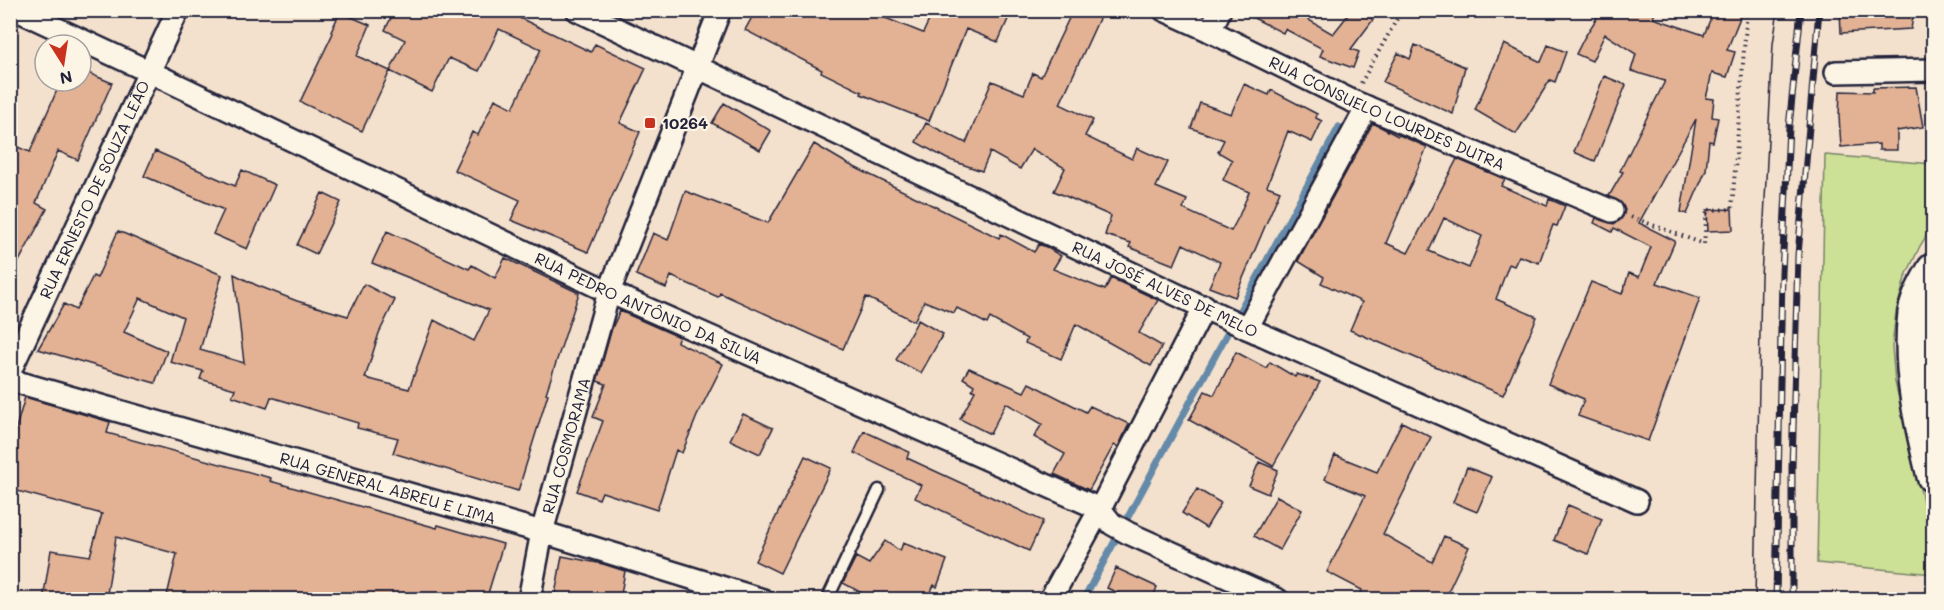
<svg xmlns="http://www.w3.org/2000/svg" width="1944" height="610" font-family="Mali,sans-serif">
	<rect width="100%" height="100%" fill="#f4e1cd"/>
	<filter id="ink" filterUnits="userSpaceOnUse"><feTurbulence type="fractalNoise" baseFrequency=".0167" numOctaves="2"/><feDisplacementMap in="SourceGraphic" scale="12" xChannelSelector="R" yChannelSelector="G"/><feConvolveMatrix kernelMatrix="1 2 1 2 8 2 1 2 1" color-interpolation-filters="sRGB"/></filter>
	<g filter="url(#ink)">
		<!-- green -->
		<path fill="#cce196" stroke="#778268" stroke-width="1.5" d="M1825 155 1933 164V225L1920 246 1905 278 1896 312 1892 347 1895 382 1933 544V574L1817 563Z"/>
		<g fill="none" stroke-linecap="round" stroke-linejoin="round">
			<!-- stream -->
			<path stroke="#658aa9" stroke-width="7" d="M1083 600 1339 127"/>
		</g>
		<!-- building -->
		<path fill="#e3b294" stroke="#22223b" stroke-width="1.5" fill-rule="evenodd" d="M395 10H507V12L591 52 595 44 646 68 620 123 640 132 588 252 511 220 520 200 454 170 472 132 478 135 495 99 513 108 541 49 499 29 479 71 449 58 432 92 390 71 362 131 300 102 333 33 331 32 340 12 370 25 357 56 390 71 405 40 385 30Z
			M756 10H885L883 17 923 33 932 14 923 10H1012L998 42 966 29 929 121 861 94 862 92 821 72 822 70 745 30Z
			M1073 10H1103L1060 104 1093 120 1085 136 1132 159 1137 148 1168 162 1156 187 1187 200 1183 209 1231 231 1239 216 1249 192 1223 180 1232 160 1218 152 1224 140 1191 128 1200 103 1231 114 1244 84 1269 95 1271 90 1317 114 1316 118 1322 121 1312 142 1288 131 1267 186 1280 191 1235 297 1209 287 1220 262 1183 244 1174 265 1129 247 1131 243 1105 235 1111 216 1054 191 1065 168 1032 149 1020 169 990 152 982 171 947 159 916 142 926 123 966 143 992 81 1024 94 1033 73 1041 77Z
			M1238 10H1296L1295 12 1333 34 1352 10H1360L1373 20 1351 49 1359 52 1353 68 1320 56 1323 49 1285 29 1283 33Z
			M1602 10H1656L1653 18 1704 35 1714 10H1743L1727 50 1735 52 1727 77 1712 73 1706 98 1714 99 1712 117 1718 118 1713 142 1709 141 1706 170 1687 214 1681 212 1696 119 1639 223 1675 241 1657 283 1700 298 1648 441 1578 416 1584 399 1548 384 1591 282 1622 294 1629 273 1639 277 1651 247 1614 228 1612 232 1594 223 1596 218 1614 224 1623 216 1625 210 1622 204 1609 196 1623 172 1620 171 1665 81 1631 71 1636 54 1605 34 1592 61 1576 54 1584 38Z
			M1840 10H1914L1911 29 1841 33Z
			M1504 44 1541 62 1548 45 1566 52 1555 82 1550 80 1516 134 1475 110Z
			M1415 45 1465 67 1453 114 1383 82 1398 53 1410 59Z
			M81 70 112 83 78 160 58 151 36 203 47 209 10 278V144L30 152 61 81H81Z
			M1604 76 1626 85 1595 161 1574 152Z
			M1916 87 1923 127 1897 131V150H1879V144L1841 147 1839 116 1840 91 1873 92V88Z
			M724 103 771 131 760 150 712 123Z
			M1373 123 1398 136 1399 135 1427 147 1386 243 1408 253 1457 159 1505 179 1501 186 1547 206 1549 199 1565 206 1557 226 1553 225 1539 263 1519 256 1514 266 1509 264 1496 299 1537 317 1503 395 1350 330 1362 302 1321 283 1324 277 1298 261ZM1444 218 1482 236 1469 268 1429 251Z
			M814 144 848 164 999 238 1001 234 1034 252 1039 244 1046 247 1061 256 1053 269 1105 290 1111 278 1158 300 1139 333 1162 346 1151 366 1076 324 1061 359 1025 343 1027 339 990 318 987 324 957 308 954 313 924 301 914 321 866 297 843 349 720 293 718 297 671 276 666 288 636 275 653 233 668 240 685 191 768 223Z
			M155 151 235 186 242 170 275 185 247 249 213 234 224 210 144 176Z
			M322 193 341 202 316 254 297 245Z
			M1732 209 1733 230 1708 231 1707 210Z
			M118 231 222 275 200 350 244 363 234 274 256 285 297 301 348 316 364 284 395 300 379 333 365 378 409 389 434 320 474 341 489 310 372 263 387 231 469 269 472 265 495 278 505 258 579 293 546 393 548 394 518 491 393 453 398 438 357 428 358 423 271 397 267 408 232 396 235 389 200 379 203 371 170 362 183 317 140 298 124 332 167 351 155 383 38 349 64 304 76 310 93 276 97 278Z
			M620 311 679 337 677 342 723 364 697 416 682 453 676 450 657 510 602 492 599 499 577 491 603 421 593 417 606 384 597 381 612 328Z
			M918 320 943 334 921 373 896 360Z
			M1236 352 1266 368 1270 362 1295 377 1297 374 1320 382 1273 466 1189 420 1205 391 1214 395Z
			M969 368 1024 392 1029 383 1086 412 1090 406 1129 424 1118 447 1114 445 1089 490 1054 474 1065 454 1034 437 1042 424 1006 403 990 434 960 419 975 391 972 390 974 385 963 378Z
			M25 397 110 422 107 433 271 478 270 481 437 528 438 525 503 544 486 600H166L177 554 116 537 106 600H43L51 550 90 556 102 514 10 489V449Z
			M743 414 773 428 760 454 730 440Z
			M1402 422 1431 437 1383 534 1432 562 1444 536 1469 547 1444 600H1357L1362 590 1327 572 1365 496 1325 479 1335 455 1377 472Z
			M864 431 909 452 907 458 1043 521 1029 551 915 498 921 485 854 453Z
			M805 456 831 468 780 573 755 561Z
			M1259 462 1278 470 1268 494 1249 486Z
			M1467 467 1492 477 1477 512 1453 502Z
			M1197 489 1221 503 1206 528 1182 513Z
			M1277 496 1302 510 1280 550 1254 536Z
			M1568 505 1602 519 1588 554 1554 540Z
			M885 541 900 551 903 543 947 560 937 587 934 585 927 600H875L843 583 856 557 869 564Z
			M562 556 603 564 625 571 620 600H554Z
			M1116 568 1157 587 1152 600H1134L1107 588Z"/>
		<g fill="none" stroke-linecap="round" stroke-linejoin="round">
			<!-- service casing -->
			<g stroke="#22223b" stroke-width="15">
				<path id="service" d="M827 600 879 490"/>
			</g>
			<!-- minor casing -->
			<g stroke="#22223b" stroke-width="26">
				<g id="minor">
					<path id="s1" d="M17 10 150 72 609 292 1100 509 1112 524 1128 533 1278 600"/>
					<path id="s2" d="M577 10 1247 328 1637 501"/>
					<path id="s3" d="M1164 10 1210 31 1350 100 1612 211"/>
					<path d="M1210 31 1220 10"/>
					<path d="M1836 72 1934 70"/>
					<path d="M1247 328 1367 107"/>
					<path id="s4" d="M10 371 178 10"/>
					<path id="s5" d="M10 380 542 532 763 600"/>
					<path id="s6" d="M529 600 542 532 609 292 720 10"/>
					<path d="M1050 600 1100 509 1205 306"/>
				</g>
			</g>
			<!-- trunk casing -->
			<g stroke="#22223b" stroke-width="38">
				<path id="trunk" d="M1934 270C1926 284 1918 298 1915 313 1908 368 1921 423 1934 476"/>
			</g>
			<!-- path -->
			<path stroke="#22223b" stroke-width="4" stroke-dasharray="1.5 4.5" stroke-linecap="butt" d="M1361 83 1402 10
				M1631 217 1704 244 1707 210 1732 209 1747 10"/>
			<!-- service -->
			<use href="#service" stroke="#fcf5e5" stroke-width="10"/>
			<!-- minor -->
			<use href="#minor" stroke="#fcf5e5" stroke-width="21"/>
			<!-- trunk -->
			<use href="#trunk" stroke="#fcf5e5" stroke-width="33"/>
			<!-- tram -->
			<path stroke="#22223b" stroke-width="1.5" d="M1755 600 1761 277 1773 44 1778 10"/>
			<!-- rail casing -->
			<g stroke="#22223b" stroke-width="7">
				<path id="rail" d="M1776 600 1782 273 1789 127 1801 10
					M1792 600V466L1798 255 1819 10"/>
			</g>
			<!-- rail -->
			<use href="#rail" stroke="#fcf5e5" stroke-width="4.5" stroke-dasharray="14" stroke-linecap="butt"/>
		</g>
	</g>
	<!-- markers -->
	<rect fill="#c8321e" stroke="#fcf5e5" stroke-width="2" x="644" y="117" width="12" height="12" rx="3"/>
	<g text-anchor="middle" stroke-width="4.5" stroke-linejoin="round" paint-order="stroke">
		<!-- street labels -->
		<g font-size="16" fill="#22223b" stroke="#fcf5e5">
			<text dy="6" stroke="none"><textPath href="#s3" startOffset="246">RUA CONSUELO LOURDES DUTRA</textPath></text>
			<text dy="6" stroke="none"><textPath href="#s4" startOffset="200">RUA ERNESTO DE SOUZA LEÃO</textPath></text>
			<text dy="6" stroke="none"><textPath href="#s2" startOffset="651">RUA JOSÉ ALVES DE MELO</textPath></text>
			<text dy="6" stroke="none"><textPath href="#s1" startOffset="698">RUA PEDRO ANTÔNIO DA SILVA</textPath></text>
			<text dy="6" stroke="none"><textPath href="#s6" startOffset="159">RUA COSMORAMA</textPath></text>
			<text dy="6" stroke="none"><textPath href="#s5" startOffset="393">RUA GENERAL ABREU E LIMA</textPath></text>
		</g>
		<!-- poi labels -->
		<g font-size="16" font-weight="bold" fill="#22223b" stroke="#fcf5e5" text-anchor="start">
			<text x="662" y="129">10264</text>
		</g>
	</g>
	<!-- margin -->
	<rect width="1944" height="610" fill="none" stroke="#fcf5e5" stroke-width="36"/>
	<rect x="18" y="18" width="1908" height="574" fill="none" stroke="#22223b" stroke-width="2" filter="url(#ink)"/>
	<!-- north arrow -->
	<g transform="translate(63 63) rotate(168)"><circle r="28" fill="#fcf5e5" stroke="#a5a1a1" stroke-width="1.5"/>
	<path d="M0-4.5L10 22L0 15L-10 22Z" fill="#c8321e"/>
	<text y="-9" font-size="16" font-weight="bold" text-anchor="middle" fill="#22223b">N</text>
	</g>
</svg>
